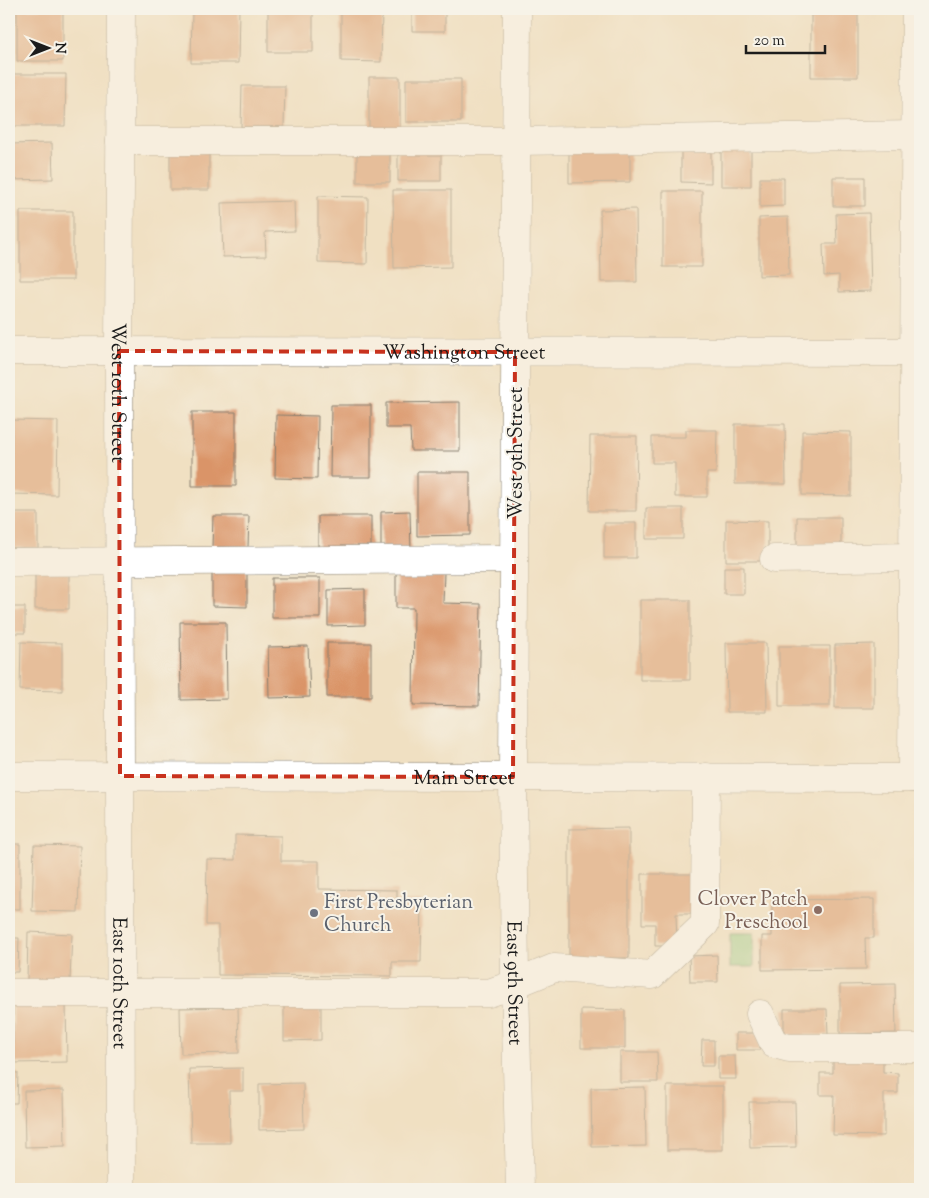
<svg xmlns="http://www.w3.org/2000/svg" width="929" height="1198" font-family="'Sorts Mill Goudy',serif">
	<rect width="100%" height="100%" fill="#f7f3e8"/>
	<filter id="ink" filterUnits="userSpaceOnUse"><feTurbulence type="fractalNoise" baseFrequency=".02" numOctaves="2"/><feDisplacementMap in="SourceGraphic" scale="10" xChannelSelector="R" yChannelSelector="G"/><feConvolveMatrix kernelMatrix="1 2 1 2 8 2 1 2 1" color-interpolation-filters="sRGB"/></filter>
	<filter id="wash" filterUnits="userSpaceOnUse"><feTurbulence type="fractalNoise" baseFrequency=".0096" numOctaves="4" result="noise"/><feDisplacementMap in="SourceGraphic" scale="20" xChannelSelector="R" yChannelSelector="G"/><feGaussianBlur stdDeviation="1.12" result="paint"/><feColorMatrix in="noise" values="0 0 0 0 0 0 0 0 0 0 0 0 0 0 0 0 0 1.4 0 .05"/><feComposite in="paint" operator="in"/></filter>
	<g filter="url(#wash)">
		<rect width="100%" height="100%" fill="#f0e0c2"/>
		<!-- green -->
		<path fill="#8dca80" stroke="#54734e" d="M730 933H754V967H730Z"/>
		<g id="blocks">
			<!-- building -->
			<path fill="#da9467" d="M17 9H63V61H17Z
				M192 9H239L238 63H191Z
				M268 9H313V52H268Z
				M341 9H382L381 62 341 61Z
				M412 9H445V31H412Z
				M811 9H858V77H811Z
				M9 74H66L65 126H9Z
				M369 77H400V128H369Z
				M406 79H461V122H406Z
				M242 86H285L284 127H241Z
				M52 143 53 179 9 180V144Z
				M630 147V182L569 183V148Z
				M681 147H711V183L681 182Z
				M721 149 751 150V186H721Z
				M357 150H390V182H357Z
				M170 152H209V190H170Z
				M398 152H441V181H398Z
				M833 177H865V206H833Z
				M760 178H784V206L760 207Z
				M393 190H451V267L394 268Z
				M663 191H702V267H663Z
				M318 196 368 197 367 264 318 263Z
				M294 201 295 231 265 232 266 256 223 257 221 203Z
				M636 209 637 282H601L600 210Z
				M20 211H73V280H20Z
				M869 213 871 291 839 292V275L824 276 823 244H837L836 214Z
				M788 217 789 275 759 276V218Z
				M460 402V451H411L410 428H386V403Z
				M331 405H371V477H330Z
				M192 412H236V486H192Z
				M276 415 318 416 317 479 275 478Z
				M12 420 58 421 57 495 11 494Z
				M735 424H785L786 484H735Z
				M686 430H717L716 473H707V497H675V463H652V437H686Z
				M802 431 851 432V496L802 495Z
				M590 436H637L636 511H589Z
				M417 472H470V535L417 536Z
				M646 508H683V539H646Z
				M410 511 411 551H381V512Z
				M9 513H38V548H9Z
				M213 516H249L248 547H212Z
				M318 516H371V546L318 547Z
				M797 517H841V552H797Z
				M726 520 768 521V561H726Z
				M604 523H636V558H604Z
				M724 567H744V594H724Z
				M212 569 247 570V607L212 606Z
				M35 570H69V609H35Z
				M396 572H444L443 603 481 604 479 706 413 705 414 608H396Z
				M272 578H320V618H272Z
				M365 589V625L328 626V590Z
				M640 600H690V680H640Z
				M9 607H25V633H9Z
				M180 622H226L227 699 181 700Z
				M21 642 62 643V691L20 690Z
				M327 643H371V697H327Z
				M726 643H766L767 712H727Z
				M874 644V708H835V645Z
				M308 646 310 697 269 698 268 647Z
				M779 646H830V706H779Z
				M629 828V958H569V829Z
				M235 835 281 836V861H319V889L397 890V901H422L421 962H392V976L218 975V925H206L207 859 235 860Z
				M9 844H20V909H9Z
				M34 845 80 846 78 912 32 911Z
				M642 874H697L698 914H676L677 946H655V924H642Z
				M874 899V938H865L866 969 762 970V936H772V900Z
				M28 932 72 934 70 981 27 980Z
				M9 938H19L18 972H9Z
				M717 955 718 982H690L689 956Z
				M895 984 896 1033 840 1034V985Z
				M13 1002H66L67 1062 13 1063Z
				M321 1004V1040L284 1041V1005Z
				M238 1007 239 1053 181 1054 180 1008Z
				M581 1009 625 1010V1048H581Z
				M784 1009H827L828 1035H784Z
				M736 1033H760V1050H736Z
				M702 1040H714V1066H701Z
				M620 1052H657L658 1082H620Z
				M718 1056H735L736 1079H718Z
				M833 1058 883 1059V1072L898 1073V1093H884V1136L833 1135 834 1095H820V1073H833Z
				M243 1068V1091H229L230 1143H191L189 1069Z
				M9 1072 18 1073 17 1103H9Z
				M303 1083 304 1129 259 1130V1084Z
				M667 1086H723V1150H667Z
				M645 1087 646 1146 592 1147 591 1088Z
				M64 1090 65 1146 25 1147 24 1091Z
				M749 1102H795L796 1147 750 1148Z"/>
		</g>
	</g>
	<g filter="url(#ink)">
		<use href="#blocks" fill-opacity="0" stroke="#867e6f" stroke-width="1"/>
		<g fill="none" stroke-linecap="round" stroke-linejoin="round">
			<!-- minor casing -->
			<g stroke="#867e6f" stroke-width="29">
				<g id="minor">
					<path id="s1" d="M121 9 119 351 121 1189"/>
					<path id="s2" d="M517 9 513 777 515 984 520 1189"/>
					<path d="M120 141H516L915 135"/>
					<path id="s3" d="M9 351 920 352"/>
					<path d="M774 559 913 557"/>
					<path d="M9 562 514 559"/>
					<path d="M912 778 916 9"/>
					<path d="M9 993H489L515 984 554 968 652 975 705 924 706 777"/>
					<path d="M760 1014 774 1044 789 1048H920"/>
				</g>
			</g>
			<!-- major casing -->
			<g stroke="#867e6f" stroke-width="29">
				<g id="major">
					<path id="s4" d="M9 776 920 778"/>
				</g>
			</g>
			<!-- minor -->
			<use href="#minor" stroke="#fff" stroke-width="28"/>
			<!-- major -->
			<use href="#major" stroke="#fff" stroke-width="28"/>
		</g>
	</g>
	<!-- marked area -->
	<path d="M0 0H929V1198H0ZM119 351 515 352 513 777 120 776Z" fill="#f0e0c2" fill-opacity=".55" fill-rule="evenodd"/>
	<path fill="none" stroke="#c8321e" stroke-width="4" stroke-dasharray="10 6" stroke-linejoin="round" d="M119 351 515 352 513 777 120 776Z"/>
	<!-- markers -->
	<circle fill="#8d6e63" stroke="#f7f3e8" stroke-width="2" cx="818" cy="910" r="5"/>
	<circle fill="#6b7280" stroke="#f7f3e8" stroke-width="2" cx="314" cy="913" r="5"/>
	<g text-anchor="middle" stroke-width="4" stroke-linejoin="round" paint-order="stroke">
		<!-- street labels -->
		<g font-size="20" fill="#1c1c1c" stroke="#f7f3e8">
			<text dy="7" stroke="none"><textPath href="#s3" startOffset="455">Washington Street</textPath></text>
			<text dy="7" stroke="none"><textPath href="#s1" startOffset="384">West 10th Street</textPath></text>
			<text transform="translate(515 453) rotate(-90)" y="7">West 9th Street</text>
			<text dy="7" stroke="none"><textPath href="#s4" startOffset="455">Main Street</textPath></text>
			<text dy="7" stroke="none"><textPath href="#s1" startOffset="974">East 10th Street</textPath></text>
			<text dy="7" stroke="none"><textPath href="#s2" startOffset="974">East 9th Street</textPath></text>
		</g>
		<!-- education labels -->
		<g font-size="20" fill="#785e54" stroke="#f7f3e8" text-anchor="end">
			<text x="808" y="905">Clover Patch<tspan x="808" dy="23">Preschool</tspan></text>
		</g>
		<!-- worship labels -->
		<g font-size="20" fill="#5b616d" stroke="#f7f3e8" text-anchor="start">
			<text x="324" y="908">First Presbyterian<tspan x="324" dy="23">Church</tspan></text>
		</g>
	</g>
	<!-- margin -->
	<rect width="929" height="1198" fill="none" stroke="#f7f3e8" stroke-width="30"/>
	<!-- north arrow -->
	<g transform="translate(48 48) rotate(90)" stroke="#f7f3e8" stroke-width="4" paint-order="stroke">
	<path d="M0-4L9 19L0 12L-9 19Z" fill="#1c1c1c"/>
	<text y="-8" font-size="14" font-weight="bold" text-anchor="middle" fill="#1c1c1c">N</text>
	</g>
	<!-- scale -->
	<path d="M746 45v8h79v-8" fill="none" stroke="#1c1c1c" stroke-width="2.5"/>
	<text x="754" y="45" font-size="15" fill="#1c1c1c" stroke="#f7f3e8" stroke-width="4" paint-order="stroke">20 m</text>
</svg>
